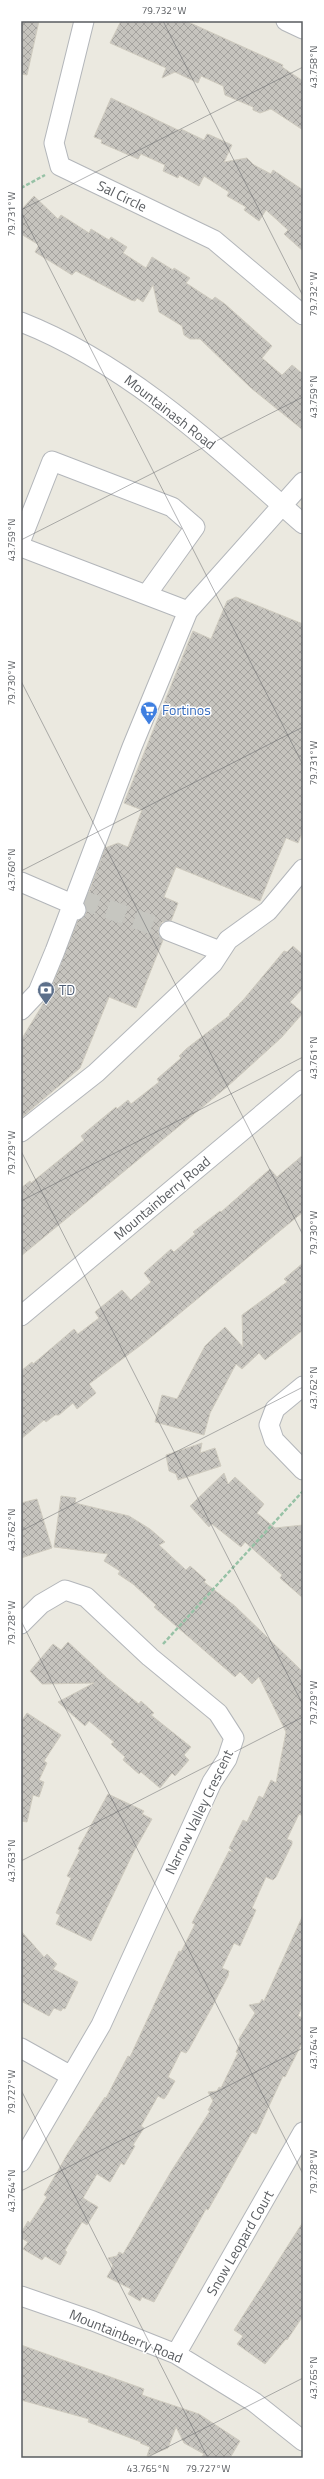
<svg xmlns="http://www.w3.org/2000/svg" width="324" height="2479" font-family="'Titillium Web',sans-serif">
	<defs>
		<pattern id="building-cross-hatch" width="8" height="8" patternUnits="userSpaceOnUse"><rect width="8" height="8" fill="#c6c4be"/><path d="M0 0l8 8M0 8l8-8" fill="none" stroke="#a4a29e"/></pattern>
	</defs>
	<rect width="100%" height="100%" fill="#ebe9e0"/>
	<!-- building -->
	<path fill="url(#building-cross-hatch)" stroke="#cfcbbf" d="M21 21H39L27 75 21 74Z
		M121 21H186L283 65 282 67 303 81V130L271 109 260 113 253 110V107L225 95 223 86 201 76 198 83 175 72 162 78 166 68 110 43Z
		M111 98 180 131 181 129 204 140 207 134 210 135 232 145 224 162 247 158 254 165 271 174 273 170 303 190V251L284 234 288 230 266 210 259 221 244 210 246 207 227 196 229 192 204 176 199 186 179 175 178 178 163 171 165 165 141 154 138 159 101 143 102 140 94 137Z
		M34 196 58 219 61 215 89 233 91 229 109 240 111 237 127 247 123 253 146 268 152 257 173 270 174 268 190 278 186 283 212 300 215 297 225 304 272 346 262 358 282 375 292 365 303 374V430L251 388 200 339H190L184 335 182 326 159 312 153 285 143 302 137 298 135 301 131 300 76 271 72 275 35 252 39 245 21 234V210Z
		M236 597 303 624V830L298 843 286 838 260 901 176 867 164 897 178 903 171 921 162 922 159 927 158 933 163 940 136 1008 109 997 80 1068 21 1118V1040L48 996 78 920 86 914 85 903 105 848 118 843 128 847 142 810 124 803 193 631 211 639 227 601Z
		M293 946 303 955V988L290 1002 303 1013 281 1038 228 1086 21 1256V1188L30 1181 31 1183 84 1140 81 1136 116 1107 117 1109 128 1100 131 1104 159 1082 157 1079 181 1058 179 1056 186 1049 230 1015 229 1014 244 999 284 951 287 952Z
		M303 1155V1212L145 1342 89 1384 96 1393 77 1409 73 1403 59 1415H55L46 1422 44 1420 21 1439V1371L32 1362 33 1364 74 1329 78 1334 99 1318 95 1312 122 1290 131 1300 151 1282 144 1273 171 1249 174 1252 195 1234 193 1232 220 1211 221 1212 270 1169 277 1177Z
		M303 1263V1330L265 1360 259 1353 242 1369 236 1364 210 1413 204 1435 155 1422 162 1395 177 1399 205 1346 225 1327 243 1347 242 1315 287 1282 284 1279Z
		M202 1443 200 1453 215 1448 221 1466 178 1480 176 1474 169 1471 166 1455Z
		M224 1473 228 1484 235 1477 264 1504 257 1513 275 1528 303 1525V1598L280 1578 282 1575 245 1542 241 1547 212 1524 209 1527 190 1506Z
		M61 1496 76 1498 75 1503 129 1516 150 1529 165 1542 159 1545 186 1570 190 1566 206 1580 204 1582 235 1606 303 1672V1816L299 1814 287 1839 292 1841V1844L276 1877 273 1880 266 1877 252 1908 256 1910 240 1946 234 1943 222 1968 229 1971 228 1976 212 2007 189 2049 186 2053 181 2051 168 2077 175 2081 167 2095 164 2099 158 2096 141 2126 144 2128 133 2145 135 2146 124 2165 121 2163 110 2182 97 2174 83 2198 98 2207 87 2225 82 2222 65 2250 67 2252 60 2265 45 2256 42 2260 23 2249 28 2242 21 2238V2233L28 2221 30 2223 47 2197 44 2195 68 2153 105 2097 106 2098 128 2056 130 2057 179 1951 181 1952 195 1924 192 1923 229 1851 233 1852 229 1848 243 1820 247 1822 259 1796 263 1798 271 1780 276 1783 286 1732 259 1677 252 1684 240 1672 235 1677 154 1607 156 1605 133 1584 118 1574 120 1571 104 1561 108 1554 54 1547Z
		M37 1499 52 1548 21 1558V1503Z
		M68 1642 108 1679 139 1704 141 1701 154 1713 151 1715 191 1747 184 1755 189 1760 175 1776 172 1773 160 1788 141 1772 139 1774 123 1760 125 1757 111 1744 114 1742 89 1721 85 1726 58 1702 94 1683 42 1684 30 1671 53 1644 61 1650Z
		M27 1713 61 1735 44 1761 47 1763 39 1780 44 1782 39 1797 33 1795 27 1822 21 1821V1722Z
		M108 1794 144 1811 142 1814 152 1819 134 1851 91 1941 56 1924 60 1915 56 1913 71 1878 67 1876 80 1850 78 1849Z
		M303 1915V2005L298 2016 303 2018V2041L285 2077 283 2076 256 2134 252 2132 208 2210 206 2209 154 2302 142 2297 140 2301 128 2294 131 2289 107 2277 113 2266 108 2258 117 2256 119 2252 123 2254 172 2170 210 2111 208 2110 213 2101 208 2092 217 2091 219 2087 221 2088 238 2053 236 2052 240 2043 239 2039 255 2013 249 2005 260 2003 262 1999 264 2001Z
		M21 1931 44 1957 47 1954 57 1964 53 1969 78 1982 65 2009 63 2008 61 2011 54 2008 49 2016 21 2001Z
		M303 2222V2316L287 2340 286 2339 265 2364 237 2344 243 2336 234 2330Z
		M21 2345 144 2389 142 2395 199 2414 240 2441 230 2458H201L204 2454 184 2443 176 2427 168 2448 147 2456 150 2447 140 2443 141 2442 88 2422 89 2419 21 2400Z"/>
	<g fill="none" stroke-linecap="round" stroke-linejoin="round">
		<!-- minor-tunnel -->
		<path stroke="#c6c6c0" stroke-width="19" stroke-dasharray="19 10" stroke-linecap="butt" d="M80 899 169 931"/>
		<!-- minor casing -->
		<g stroke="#b3b6ba" stroke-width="21">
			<path id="minor" d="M84 21 54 143 60 166 214 240 303 315
				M286 21 303 29
				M21 322C130 365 217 448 303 524
				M21 540 52 461 172 507 195 527 147 594
				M21 547 188 611
				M21 882 72 904 76 910
				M169 931 220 951
				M21 1010 38 992 55 951 132 747 188 611 303 482
				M21 1132 96 1073 213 963 228 940 268 911 303 869
				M21 1316 303 1080
				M303 1386 275 1409 269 1425 274 1440 303 1470
				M21 1624 41 1604 65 1590 86 1597 150 1657 218 1713 234 1738 227 1759 212 1782 101 2025 21 2162
				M21 2048 71 2076
				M21 2296 93 2321 176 2354 254 2402 303 2441
				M176 2354 303 2132"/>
		</g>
		<!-- path -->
		<path stroke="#97c2a6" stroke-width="2.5" stroke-dasharray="4 2" stroke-linecap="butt" d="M21 188 45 175
			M163 1644 303 1491"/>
		<!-- minor -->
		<use href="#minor" stroke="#fff" stroke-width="19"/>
	</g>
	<!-- ticks -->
	<path fill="none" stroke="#595c60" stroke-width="1" stroke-opacity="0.45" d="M163 21 303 296M21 210 303 67M21 212 303 765M21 540 303 397M21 681 303 1235M21 871 303 727M21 1151 303 1705M21 1201 303 1057M21 1531 303 1387M21 1621 303 2174M21 1861 303 1717M21 2090 208 2458M21 2191 303 2048M146 2458 303 2378"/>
	<!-- icons -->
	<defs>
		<g id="supermarket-pin" transform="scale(0.9)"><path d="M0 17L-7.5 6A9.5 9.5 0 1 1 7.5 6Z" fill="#3f7fe0" stroke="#fff"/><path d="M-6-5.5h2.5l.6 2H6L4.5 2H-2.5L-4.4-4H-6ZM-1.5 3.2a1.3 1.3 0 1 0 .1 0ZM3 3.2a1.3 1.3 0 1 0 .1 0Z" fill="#fff"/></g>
		<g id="bank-pin" transform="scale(0.9)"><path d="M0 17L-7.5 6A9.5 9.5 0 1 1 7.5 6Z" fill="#5c6f8a" stroke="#fff"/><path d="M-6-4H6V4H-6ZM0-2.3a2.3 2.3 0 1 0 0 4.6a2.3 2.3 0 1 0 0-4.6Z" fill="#fff"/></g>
	</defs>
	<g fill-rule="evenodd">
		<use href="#supermarket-pin" x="149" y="710"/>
		<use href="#bank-pin" x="46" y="990"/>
	</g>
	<g text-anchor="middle" stroke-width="3" stroke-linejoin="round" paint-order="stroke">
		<!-- street labels -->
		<g font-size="14" fill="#595c60" stroke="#fff">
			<text transform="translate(122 196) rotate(26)" y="5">Sal Circle</text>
			<text transform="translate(170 412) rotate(38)" y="5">Mountainash Road</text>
			<text transform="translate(162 1198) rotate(-40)" y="5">Mountainberry Road</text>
			<text transform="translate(199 1812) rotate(-64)" y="5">Narrow Valley Crescent</text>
			<text transform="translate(240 2243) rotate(-60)" y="5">Snow Leopard Court</text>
			<text transform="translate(126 2336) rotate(22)" y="5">Mountainberry Road</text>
		</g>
		<!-- shop labels -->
		<g font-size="14" fill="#366cbe" stroke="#fff" text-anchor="start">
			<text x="162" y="715">Fortinos</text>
		</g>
		<!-- service labels -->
		<g font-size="14" fill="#4e5e75" stroke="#fff" text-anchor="start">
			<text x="59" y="995">TD</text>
		</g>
	</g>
	<!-- border -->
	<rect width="324" height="2479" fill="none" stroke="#ffffff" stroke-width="44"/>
	<rect x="22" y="22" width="280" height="2435" fill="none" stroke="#595c60" stroke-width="1.5"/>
	<g font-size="10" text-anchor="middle" fill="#595c60">
		<text x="164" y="14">79.732°W</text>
		<text transform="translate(313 67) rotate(-90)" y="4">43.758°N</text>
		<text transform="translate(11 214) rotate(-90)" y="4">79.731°W</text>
		<text transform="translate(313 294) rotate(-90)" y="4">79.732°W</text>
		<text transform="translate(313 397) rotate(-90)" y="4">43.759°N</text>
		<text transform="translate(11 540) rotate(-90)" y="4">43.759°N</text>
		<text transform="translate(11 683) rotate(-90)" y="4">79.730°W</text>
		<text transform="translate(313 763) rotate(-90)" y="4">79.731°W</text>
		<text transform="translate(11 870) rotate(-90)" y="4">43.760°N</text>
		<text transform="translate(313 1058) rotate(-90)" y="4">43.761°N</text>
		<text transform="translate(11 1153) rotate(-90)" y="4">79.729°W</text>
		<text transform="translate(313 1233) rotate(-90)" y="4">79.730°W</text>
		<text transform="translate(313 1388) rotate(-90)" y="4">43.762°N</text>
		<text transform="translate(11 1530) rotate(-90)" y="4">43.762°N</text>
		<text transform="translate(11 1623) rotate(-90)" y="4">79.728°W</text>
		<text transform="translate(313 1703) rotate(-90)" y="4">79.729°W</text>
		<text transform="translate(11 1861) rotate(-90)" y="4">43.763°N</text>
		<text transform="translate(313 2048) rotate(-90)" y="4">43.764°N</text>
		<text transform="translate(11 2092) rotate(-90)" y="4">79.727°W</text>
		<text transform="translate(313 2172) rotate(-90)" y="4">79.728°W</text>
		<text transform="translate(11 2191) rotate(-90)" y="4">43.764°N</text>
		<text transform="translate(313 2378) rotate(-90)" y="4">43.765°N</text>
		<text x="148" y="2472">43.765°N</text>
		<text x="208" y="2472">79.727°W</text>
	</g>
</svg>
